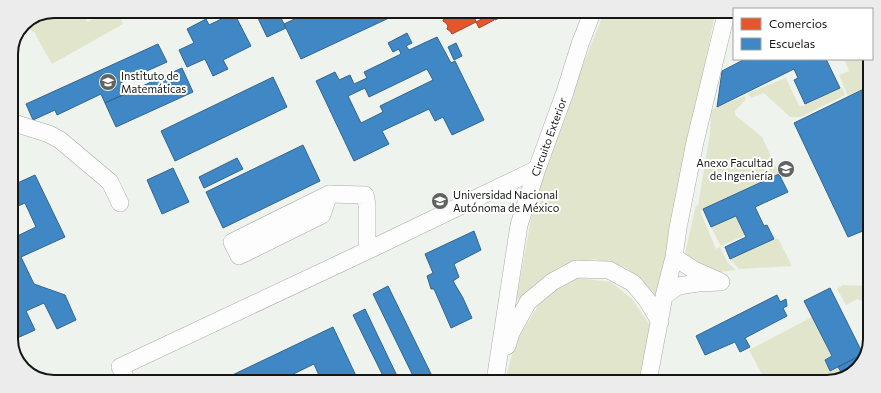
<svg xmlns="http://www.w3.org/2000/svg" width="881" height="393" font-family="Commissioner,sans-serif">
	<rect width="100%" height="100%" fill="#eef3ee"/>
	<!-- green -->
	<path fill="#e1e5cb" d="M54 11H81L87 22 110 11H118L123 24 52 64 34 32 27 28 46 19 47 14Z
		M604 13 715 14 657 299 642 280 625 267 595 259 562 266 516 301 531 219 549 154 575 84Z
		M844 59H870V86L848 96 839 75 849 71Z
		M786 78 799 106H803L842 87 845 95 801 117H790L764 93 751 98 748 93Z
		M744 96 746 99 735 111V115L762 137 779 174 700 211 716 249 720 247 728 263 736 270 713 273 684 258 696 205 698 206 710 134 711 110Z
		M736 216 745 235 721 246 711 227Z
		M778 238 792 266 739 269 730 259 774 239V240Z
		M577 278 611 282 632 299 650 325 640 381H505L515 343 543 298Z
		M843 285 867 286V303L857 299 846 305 837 289Z
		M812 317 832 356 825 360 830 371 838 367 844 377 828 382H766L749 350Z"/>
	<!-- shops -->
	<path fill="#e4572e" stroke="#a64426" d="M440 13H472V14L476 15 475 19 476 22 452 34 450 31 447 29 448 26 446 23 443 21 444 17 443 15 440 14Z
		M491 13H510L495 20Z
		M491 14 494 20 479 28 476 22Z"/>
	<!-- schools -->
	<path fill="#3f88c5" stroke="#326690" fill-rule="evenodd" d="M255 12H278L286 28 267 37Z
		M309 12H389L391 17 301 59 284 24Z
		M234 13 251 46 223 60 228 69 213 76 205 59 187 67 179 50 194 43 187 29 206 19 209 25Z
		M32 20 33 23 26 27 24 23Z
		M407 33 412 43 406 46 409 50 437 37 451 63 455 61 484 120 452 135 443 117 435 121 429 109 382 131 389 144 354 161 316 81 335 72 339 80 350 75 354 84 367 78 364 72 401 54 399 49 393 52 388 43ZM427 69 433 80 380 106 383 112 361 123 348 96 365 88 369 97Z
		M456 43 462 56 454 60 448 47Z
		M158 44 167 62 120 83 125 94 105 103 101 94 57 115 55 110 33 120 26 104Z
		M745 59H826L840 88 805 104 794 80 798 78 794 69 717 107 722 71Z
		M182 68 193 92 116 127 105 103Z
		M273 77 287 107 175 161 161 131Z
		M870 86 868 229 848 237 794 123Z
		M303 145 320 181 223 228 206 192Z
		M237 158 243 169 204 188 199 177Z
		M173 168 189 202 162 214 147 180Z
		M779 174 788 192 755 207 764 226 767 225 774 239 730 259 725 247 746 237 736 216 711 227 703 209Z
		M35 175 65 237 21 257 34 284 65 295 76 320 57 329 44 303 26 311 35 330 15 339 11 332V296L16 294 11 284V238V239L36 227 25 203 11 209V186Z
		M474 231 481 250 454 264 459 277 453 281 463 298 472 318 451 328 434 289H431L427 276 433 273 425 254Z
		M388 286 434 380H415L373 294Z
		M830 288 863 354 830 371 825 360 832 356 804 301Z
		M777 295 780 302 786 299 787 306 783 308 787 316 745 338 750 347 740 352 735 342 705 355 696 336Z
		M365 309 399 380H385L353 315Z
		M333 327 358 380H321L314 364 281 380 224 379Z
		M863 354 865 358 851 375 844 377 838 367Z"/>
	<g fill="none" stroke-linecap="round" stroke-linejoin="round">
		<!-- minor casing -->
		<g stroke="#a9aca9" stroke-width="18">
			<path id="minor" d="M11 122 49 134 60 140 110 182 120 203
				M329 194 322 215 239 256 232 242 329 194 365 195 367 205V251
				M674 257 694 270 717 280
				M664 296 678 286 698 283 721 282
				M507 346 511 333 528 302 552 282 576 269 609 270 633 283 647 300 660 322
				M126 379 120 367 375 247 537 169
				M495 381 519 225 537 169 565 92 580 44 592 13
				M648 381 664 296 674 257 678 228 695 142 726 14"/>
		</g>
		<!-- minor -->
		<use href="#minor" stroke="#fcfdfc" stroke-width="17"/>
	</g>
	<!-- icons -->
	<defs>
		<g id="university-disc" transform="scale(0.9)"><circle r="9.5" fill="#606460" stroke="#fff"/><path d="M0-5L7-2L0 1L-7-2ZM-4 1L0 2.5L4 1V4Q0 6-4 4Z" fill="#fff"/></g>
	</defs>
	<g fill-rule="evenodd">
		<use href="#university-disc" x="108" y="82"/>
		<use href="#university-disc" x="786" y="169"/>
		<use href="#university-disc" x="440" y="201"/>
	</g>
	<g text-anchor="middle" stroke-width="4" stroke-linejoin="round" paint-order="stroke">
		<!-- poi labels -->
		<g font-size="11" fill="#141714" stroke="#fff" text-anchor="start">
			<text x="121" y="80">Instituto de<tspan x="121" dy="13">Matemáticas</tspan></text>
			<text x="773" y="167" text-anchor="end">Anexo Facultad<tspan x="773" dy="13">de Ingeniería</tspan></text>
			<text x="453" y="199">Universidad Nacional<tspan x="453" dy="13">Autónoma de México</tspan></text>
		</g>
		<!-- street labels -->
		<g font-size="11" fill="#141714" stroke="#fff">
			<text transform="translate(549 137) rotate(-70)" y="4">Circuito Exterior</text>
		</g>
	</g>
	<!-- crop -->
	<path d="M0 0H881V393H0ZM54 18H827A36 36 0 0 1 863 54V339A36 36 0 0 1 827 375H54A36 36 0 0 1 18 339V54A36 36 0 0 1 54 18Z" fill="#ececec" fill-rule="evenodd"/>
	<path fill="none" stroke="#141714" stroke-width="2" d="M54 18H827A36 36 0 0 1 863 54V339A36 36 0 0 1 827 375H54A36 36 0 0 1 18 339V54A36 36 0 0 1 54 18Z"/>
	<!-- legend -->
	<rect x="733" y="8" width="140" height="52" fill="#ffffff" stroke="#a1a2a1"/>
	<rect x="741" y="18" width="20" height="12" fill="#e4572e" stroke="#a1a2a1"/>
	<text x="769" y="28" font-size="12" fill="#141714">Comercios</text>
	<rect x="741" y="38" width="20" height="12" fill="#3f88c5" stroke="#a1a2a1"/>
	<text x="769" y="48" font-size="12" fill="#141714">Escuelas</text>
</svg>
